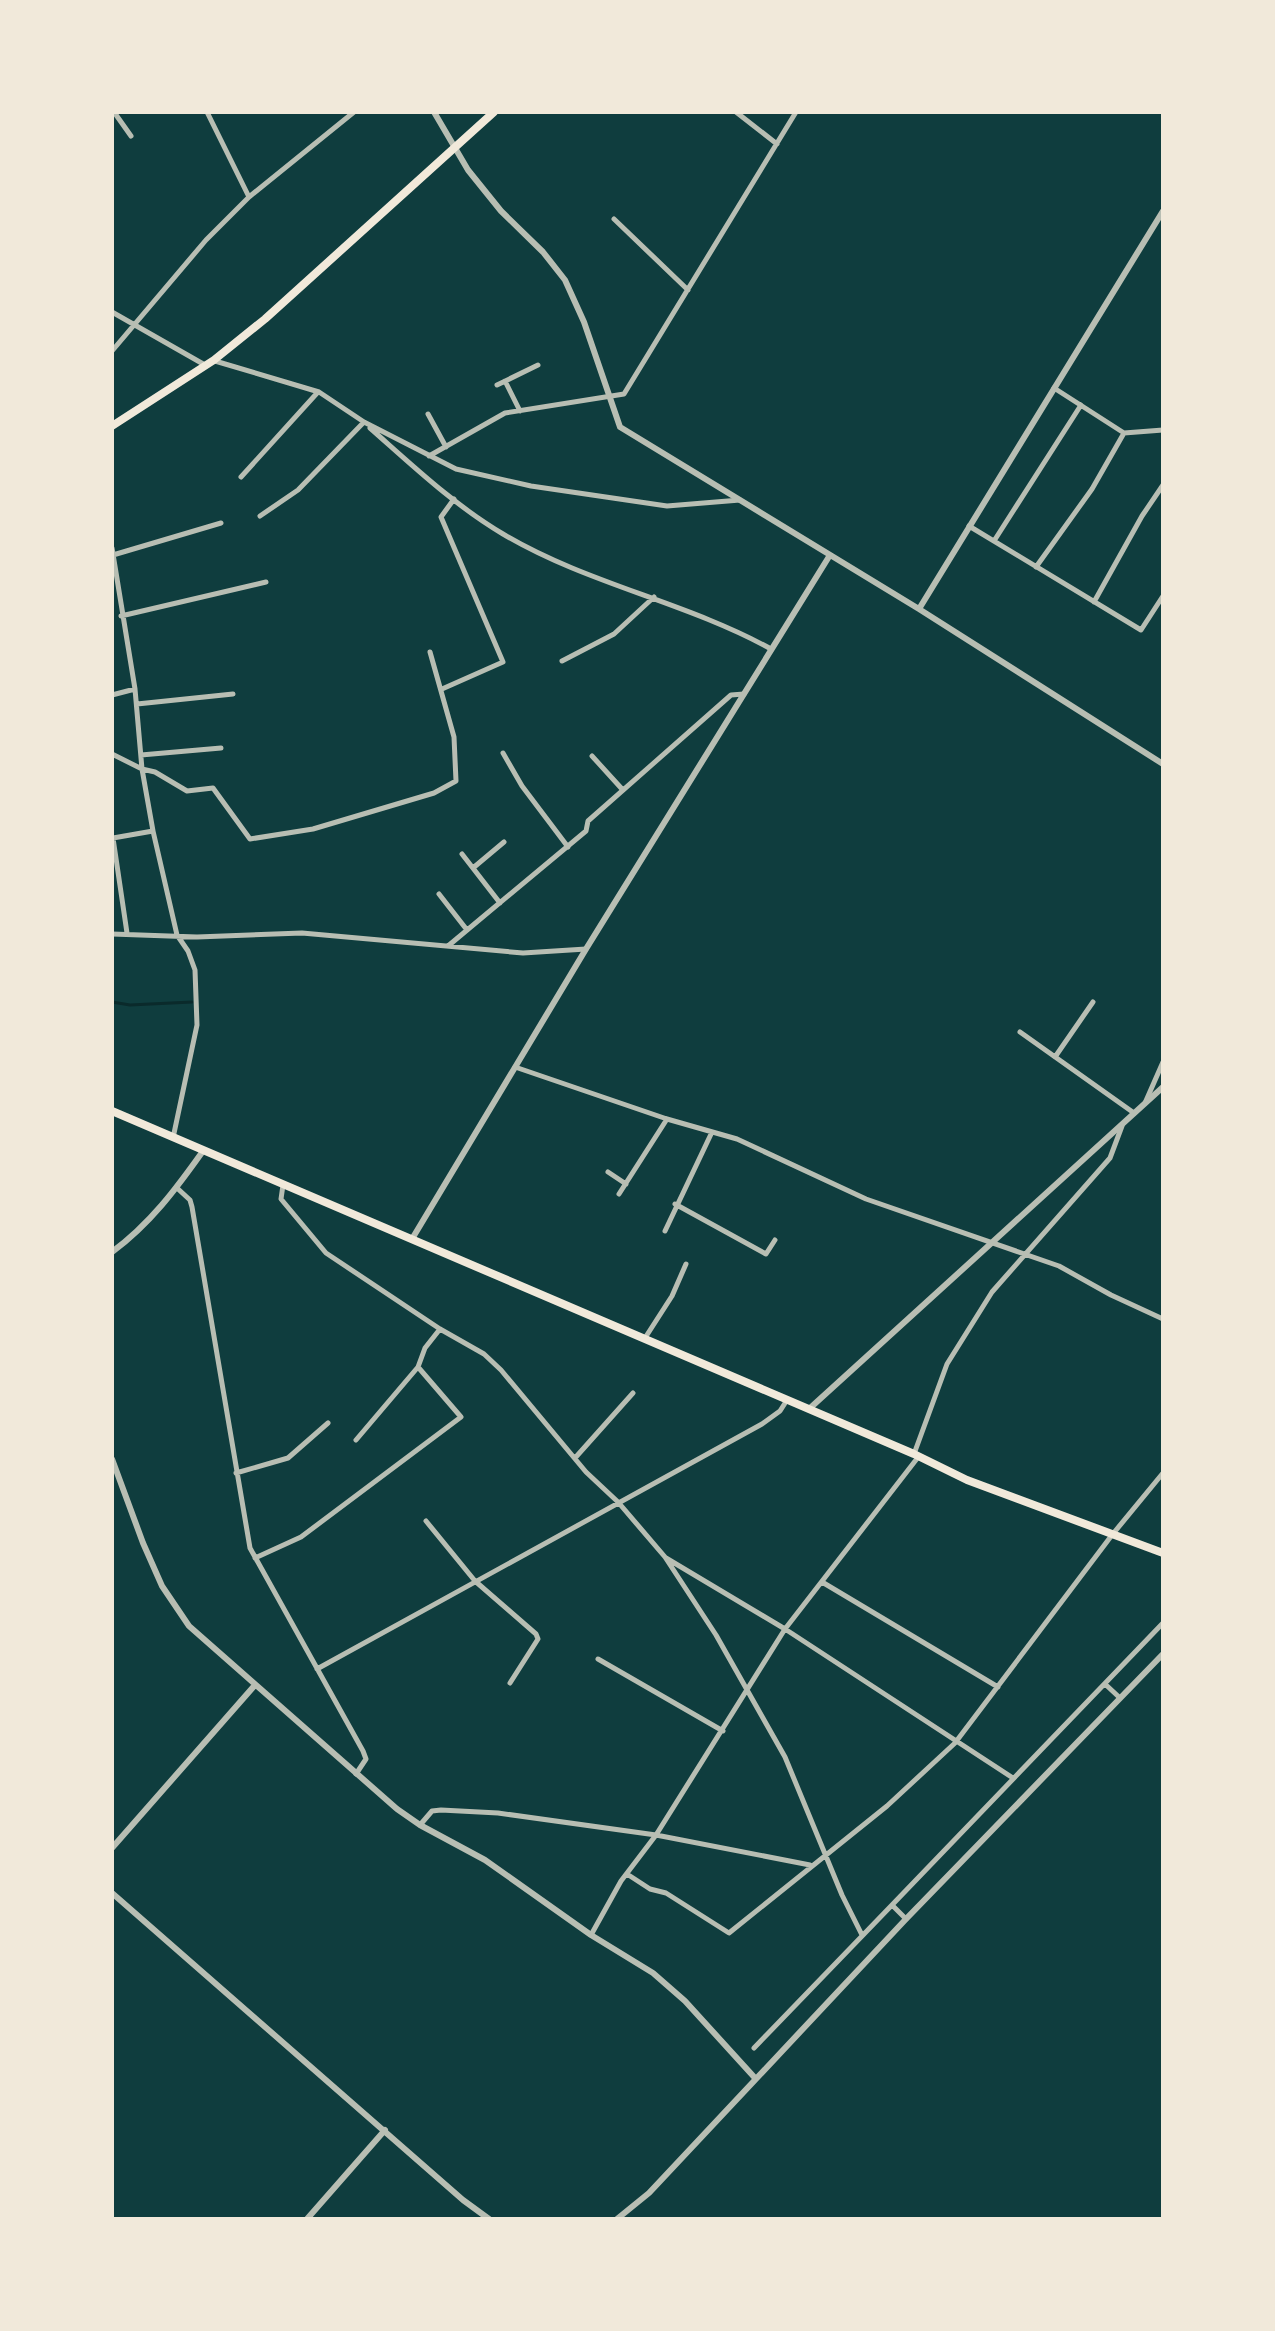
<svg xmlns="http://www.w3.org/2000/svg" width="1275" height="2331" font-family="'Open Sans',sans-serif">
	<rect width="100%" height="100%" fill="#0f3d3e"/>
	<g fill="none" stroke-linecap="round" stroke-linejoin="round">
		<!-- stream -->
		<path stroke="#0a2a2b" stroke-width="3" d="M112 1002 130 1005 192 1002"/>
		<!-- minor -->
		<path stroke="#b8beb3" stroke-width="5" d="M114 112 131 136
			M207 112 249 197
			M736 112 777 144
			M614 219 688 290
			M112 312 205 365
			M112 351 206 240 249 197 354 112
			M215 361 319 392 364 422 456 469 531 486 667 506 740 500
			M505 381 520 411
			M497 385 538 365
			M1054 388 1124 433 1163 430
			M428 414 446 447
			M370 428C412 465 454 505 503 534 587 584 686 602 771 649
			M429 456 505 413 624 394 796 112
			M241 477 318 392
			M260 516 298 490 364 422
			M969 526 1141 630 1163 596
			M994 541 1081 405
			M112 548 135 689 142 769 153 831 177 935 188 951 195 970 197 1025 173 1138
			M113 555 221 523
			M1036 567 1092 489 1124 433
			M1094 602 1142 516 1163 485
			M121 616 266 582
			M562 661 614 634 654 597
			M442 689 503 662 441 517 454 499
			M112 695 135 689
			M137 704 233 694
			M503 753 522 786 568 847
			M112 754 142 769 155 772 187 791 213 788 250 839 313 829 434 793 456 781 454 737 430 652
			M141 755 221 748
			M592 756 622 789
			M462 854 500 903
			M473 868 504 842
			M439 894 467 930
			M127 933 113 838 153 831
			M112 934 197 937 302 933 523 953 586 949
			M448 946 586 831 588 821 731 695 744 694
			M1020 1032 1134 1113
			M1055 1057 1093 1002
			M515 1067 667 1119 737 1139 866 1199 1059 1266 1111 1295 1163 1319
			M1145 1103 1163 1062
			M608 1172 626 1184
			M283 1185 281 1199 326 1253 440 1329 484 1354 501 1370 586 1472 618 1502 665 1557 716 1635 785 1757 842 1895 862 1935
			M177 1188 190 1200 192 1207 250 1548 363 1751 366 1759 356 1774
			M619 1194 667 1119
			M675 1204 766 1254 775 1240
			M665 1231 712 1132
			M645 1338 672 1296 686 1264
			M356 1440 418 1367
			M914 1454 947 1364 992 1292 1110 1158 1122 1126
			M575 1458 633 1393
			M236 1473 288 1458 328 1423
			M426 1521 475 1581 536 1634 538 1639 510 1683
			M255 1558 301 1537 461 1417 418 1367 425 1348 440 1329
			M666 1558 785 1629 1013 1778
			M822 1582 998 1687
			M598 1659 723 1731
			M317 1669 762 1424 780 1411 787 1400
			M1105 1684 1120 1698
			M420 1825 432 1811 441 1810 498 1813 656 1835 810 1865
			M627 1874 650 1889 666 1893 729 1933 887 1806 955 1743 1112 1535 1163 1473
			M892 1905 1163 1623
			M591 1935 621 1881 656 1835 785 1629 919 1456
			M754 2048 892 1905 906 1919"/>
		<!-- tertiary -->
		<path stroke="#b8beb3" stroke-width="6" d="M434 112 468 170 501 211 543 252 565 280 584 322 620 427 919 609 1163 764
			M919 609 1163 211
			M412 1239 586 949 830 555
			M112 1252C150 1224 176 1189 203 1151
			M809 1409 1163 1087
			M112 1459 143 1543 162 1586 189 1626 397 1809 420 1825 485 1860 591 1935 653 1973 685 2001 755 2078
			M112 1848 255 1685
			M112 1893 463 2200 489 2219
			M307 2219 385 2130
			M617 2219 649 2193 906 1919 1163 1654"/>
		<!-- primary -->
		<path stroke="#f1e9da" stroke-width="8" d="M112 426 214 360 265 319 494 112
			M112 1111 914 1454 967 1480 1163 1553"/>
	</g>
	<!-- border -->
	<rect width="1275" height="2331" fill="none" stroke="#f1e9da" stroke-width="228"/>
</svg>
